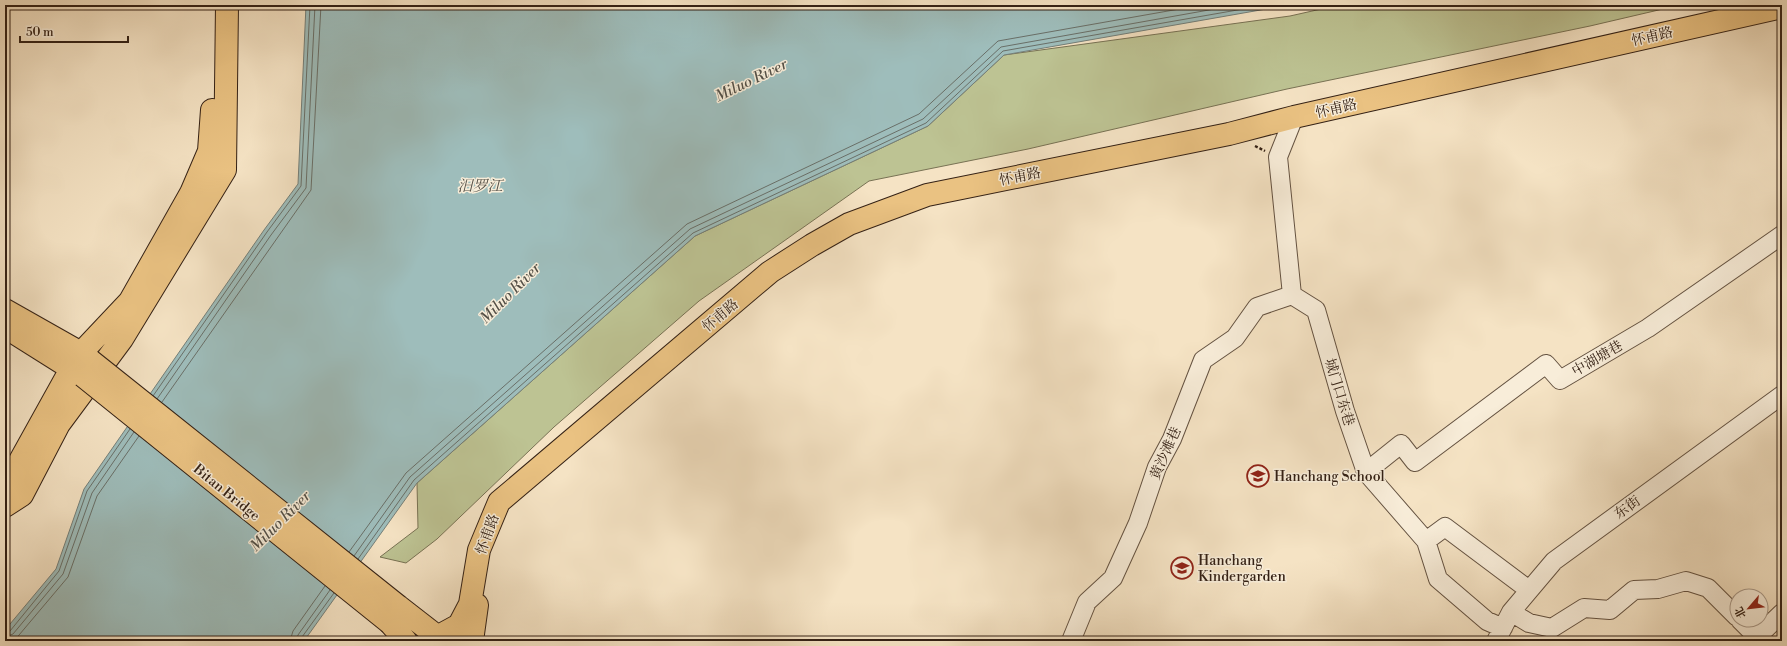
<svg xmlns="http://www.w3.org/2000/svg" width="1787" height="646" font-family="'Libre Bodoni','Noto Serif SC',serif">
	<rect width="100%" height="100%" fill="#f5e3c4"/>
	<filter id="stains"><feTurbulence type="fractalNoise" baseFrequency=".005" numOctaves="4"/><feColorMatrix values="0 0 0 0 .2 0 0 0 0 .09 0 0 0 0 .02 0 0 0 .5 -.17"/></filter>
	<radialGradient id="worn" r=".72"><stop offset=".6" stop-color="#630" stop-opacity="0"/><stop offset="1" stop-color="#630" stop-opacity=".3"/></radialGradient>
	<!-- green -->
	<path fill="#bdc393" stroke="#787254" d="M1339 5H1680L1590 26 1287 89 1028 149 869 181 699 301 554 427 437 539 406 563 380 557 418 528 417 483 695 236 928 126 1004 55 1290 16Z"/>
	<!-- water -->
	<path fill="#9ebdbb" stroke="#747f79" d="M306 5H1289L1004 55 928 126 695 236 417 483 304 641H5V630L56 569 84 489 264 230 298 184Z"/>
	<g fill="none" stroke-linecap="round" stroke-linejoin="round">
		<!-- shore -->
		<path stroke="#696f68" stroke-width="1" d="M153 396 267 232 301 186 310 5
			M157 399 271 235 306 188 315 5
			M162 402 311 190 321 5
			M349 552 406 473 687 224 919 114 998 41 1202 5
			M354 556 410 477 690 229 923 119 1001 47 1237 5
			M358 559 414 480 693 233 926 123 1003 51 1266 5
			M5 632 10 631 59 571 87 491 130 429
			M5 637 13 634 63 574 92 493 134 432
			M14 641 68 577 97 496 139 436
			M290 641 293 631 325 586
			M296 641 298 635 330 590
			M301 641 302 637 334 593"/>
		<!-- minor casing -->
		<g stroke="#645241" stroke-width="20">
			<path id="minor" d="M1294 117 1278 157 1292 295 1316 310 1345 411 1366 472 1426 541 1438 579 1487 621 1503 628
				M1366 472 1401 444 1415 462 1546 364 1560 380 1648 328 1782 235
				M1426 541 1445 527 1529 590
				M1511 612 1529 623 1552 628 1584 608 1610 610 1634 590 1658 589 1686 581 1708 588 1737 617
				M1740 620 1757 637 1782 613
				M1071 641 1087 602 1113 578 1138 523 1157 467 1172 439 1203 360 1235 338 1257 307 1292 295
				M1496 641 1511 612 1554 561 1782 395"/>
		</g>
		<!-- major casing -->
		<g stroke="#342115" stroke-width="24">
			<path id="major" d="M5 310 81 353 91 361
				M5 327 83 376
				M5 492 12 475 72 367 81 353 130 301 191 193 209 151 212 110
				M5 506 22 495 59 424 122 339 225 170 227 5
				M398 606 443 641
				M390 623 406 641
				M437 637 459 625 470 604 479 550 499 502 770 272 812 245 849 224 927 195 1229 134 1294 117 1782 7
				M472 641 477 605"/>
		</g>
		<!-- path -->
		<path stroke="#342115" stroke-width="2.5" stroke-dasharray="3 2" stroke-linecap="butt" d="M1255 146 1265 151"/>
		<!-- minor -->
		<use href="#minor" stroke="#f8edd9" stroke-width="18"/>
		<!-- major -->
		<use href="#major" stroke="#eac282" stroke-width="22"/>
		<!-- major-bridge casing -->
		<g stroke="#342115" stroke-width="24" stroke-linecap="butt">
			<path id="major-bridge" d="M91 361 398 606
				M83 376 390 623"/>
		</g>
		<!-- major-bridge -->
		<use href="#major-bridge" stroke="#eac282" stroke-width="22"/>
	</g>
	<!-- icons -->
	<defs>
		<g id="school-ring" transform="scale(1.15)"><circle r="9.5" fill="#f8edd9" stroke="#8f2418" stroke-width="1.5"/><path d="M0-5L7-2L0 1L-7-2ZM-4 1L0 2.5L4 1V4Q0 6-4 4Z" fill="#8f2418"/></g>
	</defs>
	<g fill-rule="evenodd">
		<use href="#school-ring" x="1258" y="476"/>
		<use href="#school-ring" x="1182" y="568"/>
	</g>
	<g text-anchor="middle" stroke-width="3" stroke-linejoin="round" paint-order="stroke">
		<!-- street labels -->
		<g font-size="14" fill="#342115" stroke="#f8edd9">
			<text transform="translate(1652 36) rotate(-13)" y="5">怀甫路</text>
			<text transform="translate(1336 108) rotate(-13)" y="5">怀甫路</text>
			<text transform="translate(1020 176) rotate(-11)" y="5">怀甫路</text>
			<text transform="translate(720 315) rotate(-40)" y="5">怀甫路</text>
			<text transform="translate(1597 358) rotate(-30)" y="5">中湖塘巷</text>
			<text transform="translate(1340 392) rotate(73)" y="5">城门口东巷</text>
			<text transform="translate(1165 453) rotate(-66)" y="5">黄沙滩巷</text>
			<text transform="translate(227 492) rotate(39)" y="5">Bitan Bridge</text>
			<text transform="translate(1627 507) rotate(-36)" y="5">东街</text>
			<text transform="translate(487 534) rotate(-70)" y="5">怀甫路</text>
		</g>
		<!-- poi labels -->
		<g font-size="14" fill="#342115" stroke="#f8edd9" text-anchor="start">
			<text x="1274" y="481">Hanchang School</text>
			<text x="1198" y="565">Hanchang<tspan x="1198" dy="16">Kindergarden</tspan></text>
		</g>
		<!-- water labels -->
		<g font-size="15" font-style="italic" fill="#545047" stroke="#f8edd9">
			<text transform="translate(751 80) rotate(-26)" y="5">Miluo River</text>
			<text x="480" y="191">汨罗江</text>
			<text transform="translate(510 293) rotate(-45)" y="5">Miluo River</text>
			<text transform="translate(280 521) rotate(-45)" y="5">Miluo River</text>
		</g>
	</g>
	<!-- margin -->
	<rect width="1787" height="646" fill="none" stroke="#f5e3c4" stroke-width="20"/>
	<rect x="6" y="6" width="1775" height="634" fill="none" stroke="#342115" stroke-width="2"/>
	<rect x="10" y="10" width="1767" height="626" fill="none" stroke="#342115"/>
	<!-- north arrow -->
	<g transform="translate(1749 608) rotate(242)"><circle r="19" fill="#f8edd9" stroke="#aa9b8b"/>
	<path d="M0-3L7 15L0 10L-7 15Z" fill="#8f2418"/>
	<text y="-6" font-size="11" font-weight="bold" text-anchor="middle" fill="#342115">北</text>
	</g>
	<!-- scale -->
	<path d="M20 36v6h108v-6" fill="none" stroke="#342115" stroke-width="2"/>
	<text x="26" y="36" font-size="12" fill="#342115" stroke="#f8edd9" stroke-width="3" paint-order="stroke">50 m</text>
	<rect width="100%" height="100%" filter="url(#stains)"/>
	<rect width="100%" height="100%" fill="url(#worn)"/>
</svg>
